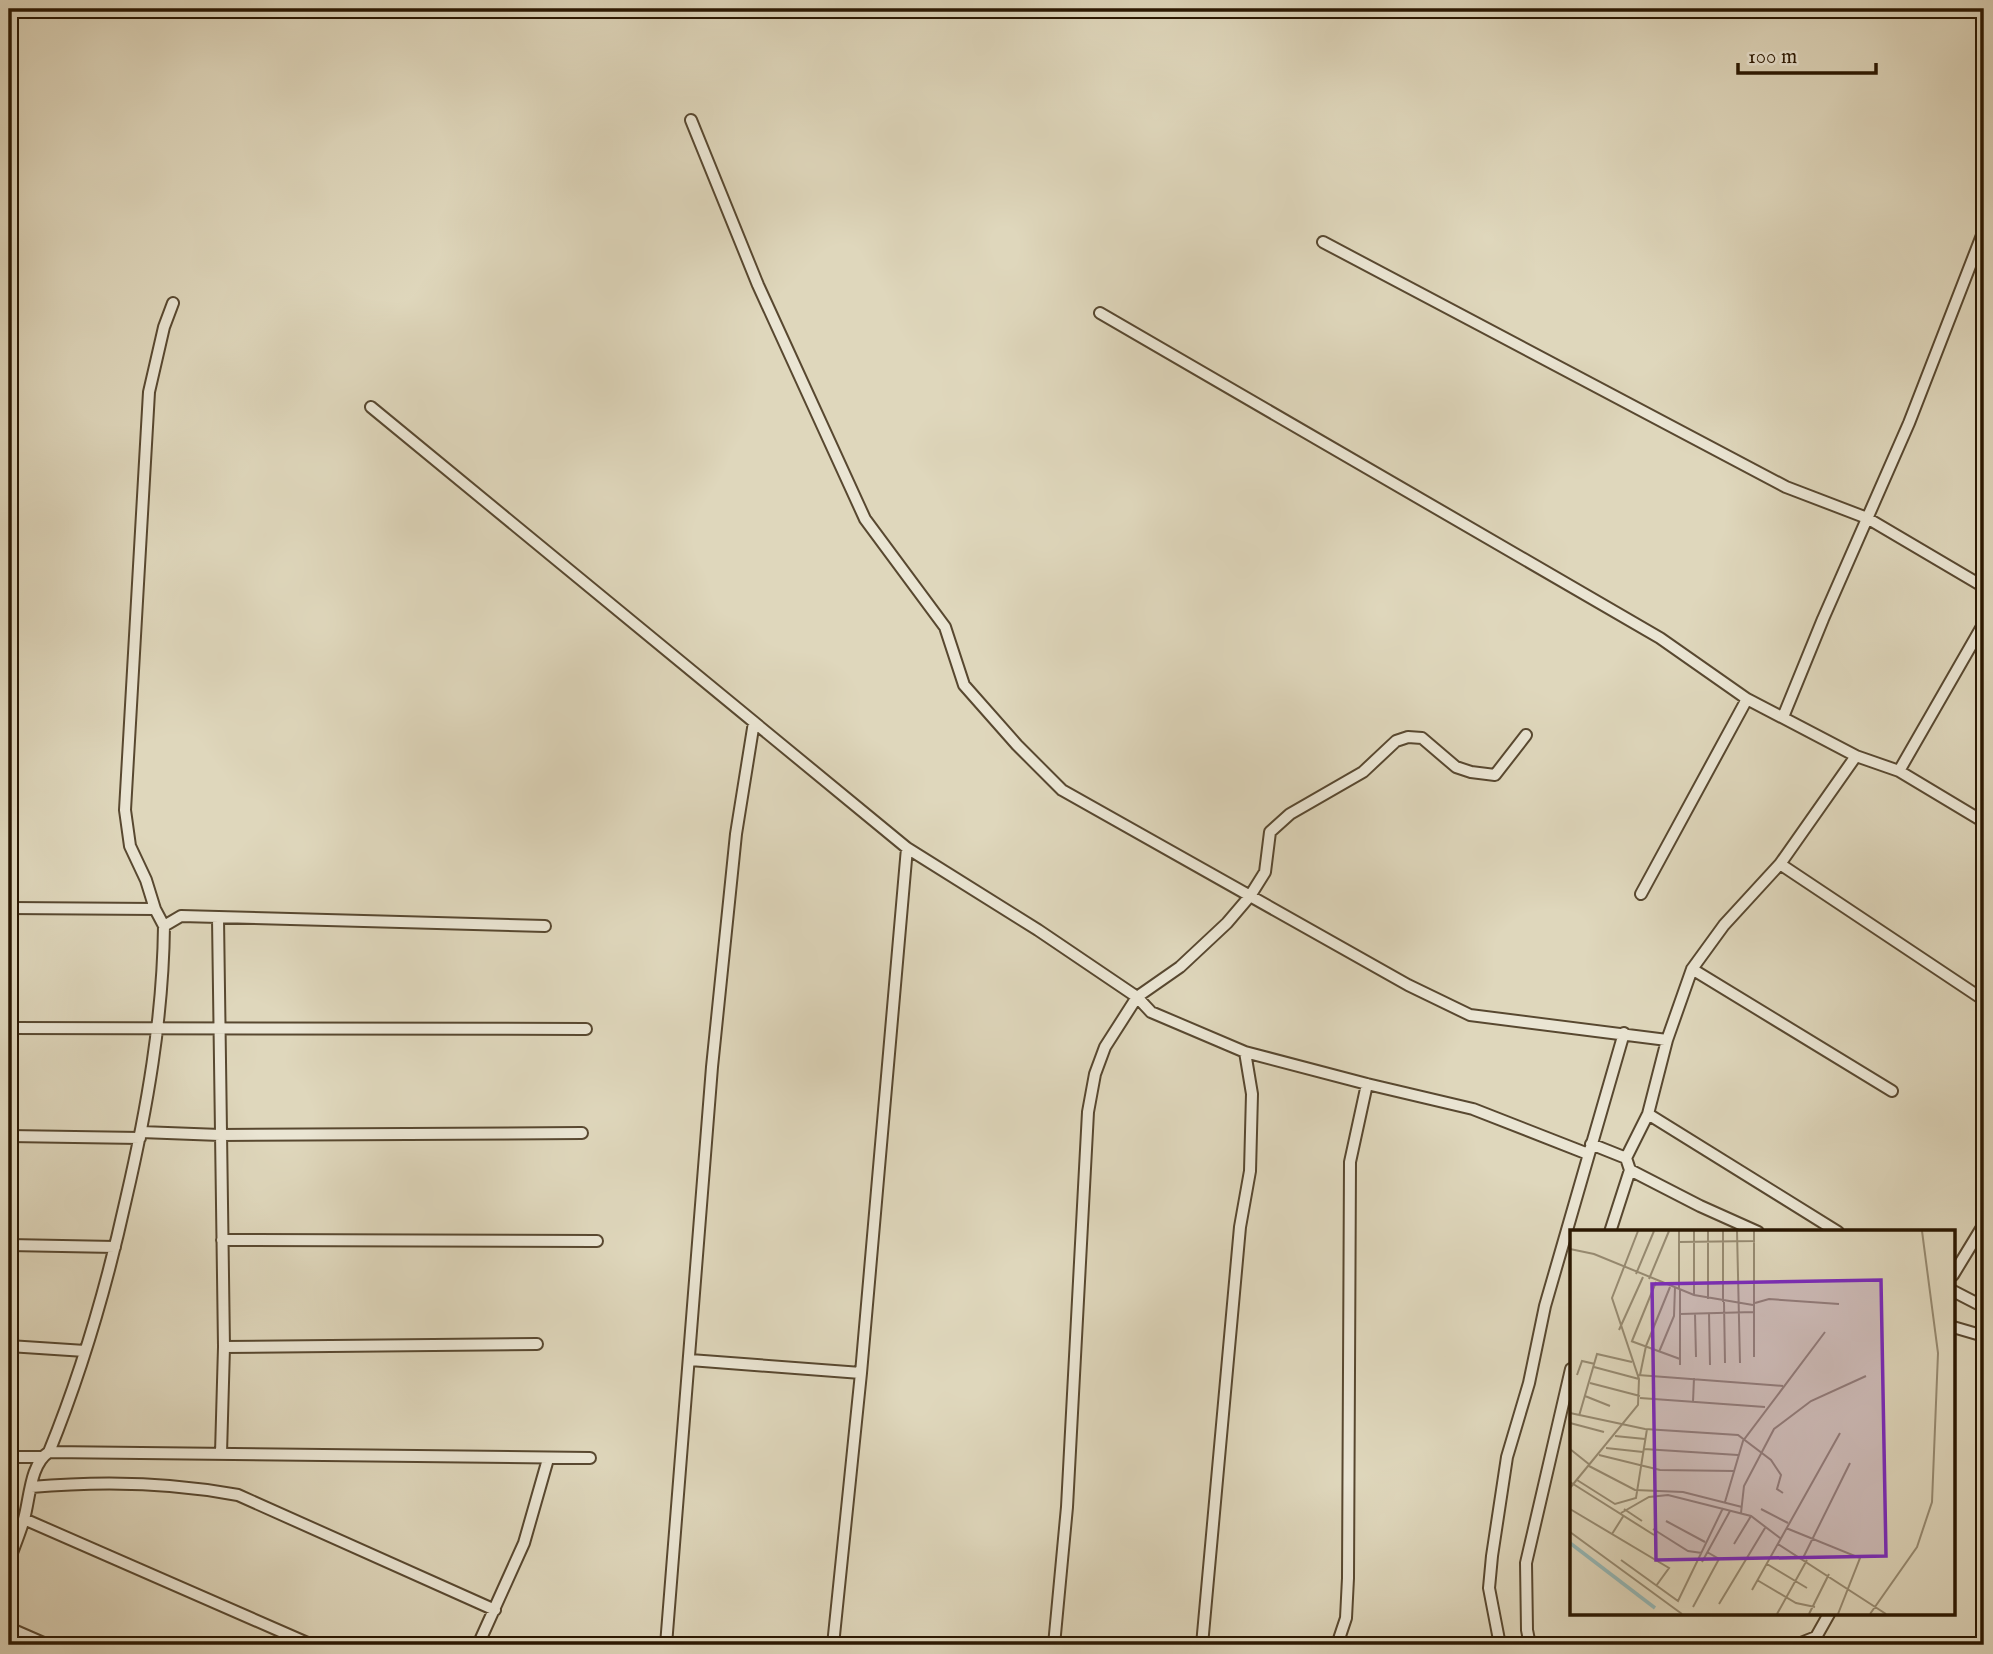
<svg xmlns="http://www.w3.org/2000/svg" width="1993" height="1654" font-family="'IM FELL English',serif">
	<rect width="100%" height="100%" fill="#dfd7bc"/>
	<filter id="stains"><feTurbulence type="fractalNoise" baseFrequency=".00286" numOctaves="4"/><feColorMatrix values="0 0 0 0 .2 0 0 0 0 .09 0 0 0 0 .02 0 0 0 .5 -.17"/></filter>
	<radialGradient id="worn" r=".72"><stop offset=".6" stop-color="#630" stop-opacity="0"/><stop offset="1" stop-color="#630" stop-opacity=".3"/></radialGradient>
	<g fill="none" stroke-linecap="round" stroke-linejoin="round">
		<!-- minor casing -->
		<g stroke="#584830" stroke-width="14">
			<path id="minor" d="M691 120 758 285 865 519 945 627 964 685 1017 745 1062 790 1408 985 1470 1015 1667 1040
				M1323 242 1786 487 1867 518 1984 587
				M1100 313 1660 638 1747 699 1856 756 1899 771 1984 822
				M371 407 907 848 1038 930 1137 997 1151 1012 1245 1052 1367 1084 1473 1109 1588 1154
				M1783 717 1823 619 1909 423 1984 230
				M1899 771 1984 623
				M1780 864 1984 1000
				M1641 894 1747 699
				M9 908 155 909 164 926 181 916 545 926
				M155 909 146 880 130 846 125 810 149 392 164 327 173 303
				M218 918 224 1347 221 1453
				M1692 969 1892 1091
				M9 1028 586 1029
				M1648 1114 1838 1232
				M141 1132 220 1135 582 1133
				M9 1136 140 1138
				M1591 1144 1626 1158
				M1630 1170 1700 1206 1758 1232
				M1610 1232 1630 1170 1626 1158 1648 1114 1667 1040 1692 969 1724 925 1780 864 1856 756
				M222 1240 597 1241
				M9 1245 115 1247
				M1953 1275 1984 1224
				M1953 1291 1984 1307
				M1953 1327 1984 1336
				M9 1346 85 1351
				M224 1347 537 1344
				M690 1360 861 1373
				M49 1452 590 1458
				M9 1457H41
				M31 1487C99 1481 170 1482 238 1495L495 1610
				M24 1519 312 1645
				M9 1561C14 1547 20 1533 24 1519 30 1498 30 1464 49 1452 82 1371 107 1285 126 1199 147 1109 163 1018 164 926
				M9 1628 48 1645
				M478 1645 524 1543 548 1459
				M666 1645 712 1067 736 834 754 722
				M833 1645 861 1373 907 848
				M1054 1645 1067 1507 1088 1112 1095 1074 1105 1047 1137 997 1180 967 1227 923 1250 896 1265 872 1270 832 1290 814 1363 772 1396 741 1408 737 1422 738 1456 767 1471 772 1495 775 1526 735
				M1202 1645 1240 1227 1250 1171 1252 1094 1245 1052
				M1337 1645 1346 1618 1348 1578 1350 1162 1367 1084
				M1500 1645 1489 1588 1492 1556 1507 1457 1529 1383 1545 1306 1624 1033
				M1530 1645 1527 1630 1526 1563 1571 1369
				M1796 1645 1816 1637 1829 1614"/>
		</g>
		<!-- minor -->
		<use href="#minor" stroke="#eae5d3" stroke-width="10"/>
	</g>
	<!-- overview -->
	<g transform="translate(1570 1230)">
		<rect width="385" height="385" fill="#dfd7bc"/>
		<path fill="none" stroke="#95b8b7" stroke-width="3.5" d="M0 313 85 378"/>
		<path fill="none" stroke="#978b72" stroke-width="2" d="M109 1V59M124 1V65M153 1V72M167 1 170 133M109 12 185 11M0 19 24 24 124 65 183 75M66 44 84 1M79 49 99 1M110 60V135M138 69V1M154 72 155 133M185 73 199 69 269 74M139 83 140 135M110 84 184 82M125 84 126 127M49 100 73 47M61 111 110 129M62 111 86 52M76 116 100 57M89 122 104 86 105 57M184 127V1M24 137 69 149M7 145 12 131 25 134M68 145 213 156M70 145 76 116M20 153 70 166M15 166 40 176M70 168 195 177M123 172 124 148M0 183 75 199 168 205 201 230 211 245 207 259 213 263M9 186 27 124 62 132M0 193 34 202M45 206 75 209M36 218 73 222M0 219 20 235M74 219 168 225M29 225 90 240 164 241M19 236 65 260 113 262 172 277M7 250 45 274 66 268 77 199M0 252 84 305M0 258 68 175 69 149 42 68 68 1M155 272 173 211 255 102M0 279 99 338 86 356M54 279 72 291M191 279 218 293M51 283 79 267 98 265 181 286 210 308M171 283 174 256 204 199 241 171 296 146M96 291 135 312M216 298 290 328 268 384M83 299 118 321 132 323M0 302 112 384M42 304 54 285M164 314 181 286M208 314 316 384M233 328 280 233M51 330 108 371 153 278M132 332 160 281M197 334 237 358M187 350 226 373 245 377M182 360 270 203M149 374 195 298M123 377 149 329 137 322M207 384 237 330M239 384 259 344M300 384 347 317 362 272 368 123 352 1"/>
		<path fill="#7b2cbf" fill-opacity="0.15" stroke="#7b2cbf" stroke-width="3.5" d="M311 50 316 326 86 330 82 54Z"/>
		<rect width="385" height="385" fill="none" stroke="#2b1802" stroke-width="3.5"/>
	</g>
	<!-- margin -->
	<rect width="1993" height="1654" fill="none" stroke="#dfd7bc" stroke-width="35"/>
	<rect x="10" y="10" width="1972" height="1633" fill="none" stroke="#2b1802" stroke-width="3.5"/>
	<rect x="18" y="18" width="1958" height="1619" fill="none" stroke="#2b1802" stroke-width="2"/>
	<!-- scale -->
	<path d="M1738 63v10h138v-10" fill="none" stroke="#2b1802" stroke-width="3.5"/>
	<text x="1748" y="63" font-size="21" fill="#2b1802" stroke="#eae5d3" stroke-width="5" paint-order="stroke">100 m</text>
	<rect width="100%" height="100%" filter="url(#stains)"/>
	<rect width="100%" height="100%" fill="url(#worn)"/>
</svg>
